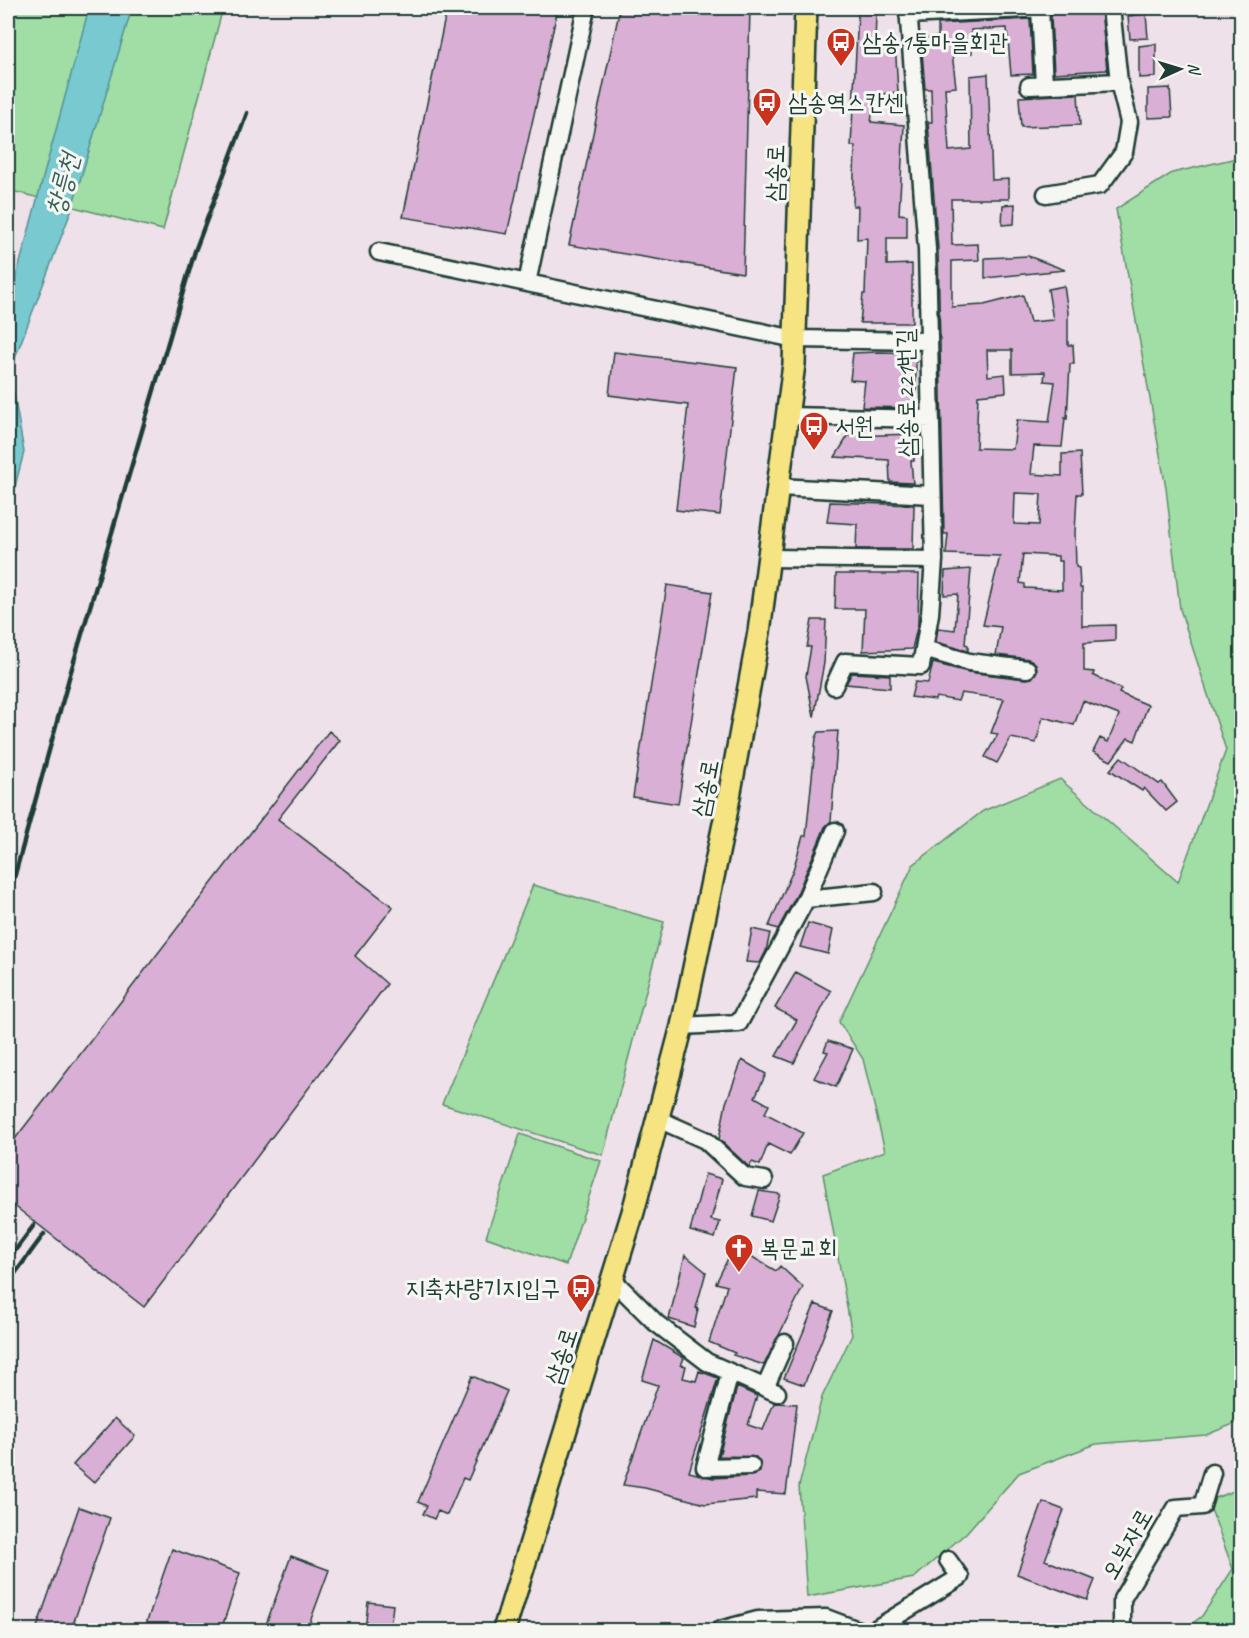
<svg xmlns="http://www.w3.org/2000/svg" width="1249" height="1638" font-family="Caveat,'Poor Story',sans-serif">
	<rect width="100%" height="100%" fill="#eee1e9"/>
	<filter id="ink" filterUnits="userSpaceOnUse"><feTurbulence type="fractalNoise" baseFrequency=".0167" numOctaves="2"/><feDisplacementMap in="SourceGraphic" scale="12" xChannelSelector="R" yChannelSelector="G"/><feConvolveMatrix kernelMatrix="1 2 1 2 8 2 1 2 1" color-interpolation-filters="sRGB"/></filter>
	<g filter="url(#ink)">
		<!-- green -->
		<path fill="#a1dea6" stroke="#608e6d" stroke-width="1.5" d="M8 8H223L163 230 8 190Z
			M1241 157V1421L1206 1435 1096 1444 1019 1473 966 1533 914 1578 807 1597 799 1486 822 1397 852 1335 823 1174 885 1151 863 1059 839 1022 913 865 983 811 1060 779 1178 882 1226 750 1180 609 1166 488 1116 209 1172 173Z
			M533 885 664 922 603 1155 442 1104Z
			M520 1134 601 1161 566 1265 486 1237Z
			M1241 1488V1630H1184L1202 1616 1233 1569 1208 1501Z"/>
		<!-- water -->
		<path fill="#78c9d0" stroke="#549192" stroke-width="1.5" d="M89 8H132L70 214 10 371 24 452 8 513V307Z"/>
		<!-- building -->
		<path fill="#daafd5" stroke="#1f3d34" stroke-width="1.5" fill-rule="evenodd" d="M447 8H558L507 234 403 217Z
			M620 8H750L743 273 569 245Z
			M1101 10 1107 70 1054 73 1051 17 1054 12Z
			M858 13 876 14 875 44 895 41 898 92 875 95 871 122 904 125 899 214 907 215V238H887V265L912 264V323H860L863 294H865L867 238 857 239 858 206H853L855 146H851Z
			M1146 14 1148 38 1130 39 1128 16Z
			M1030 19 1033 74 1011 75 1007 28 971 30 972 53H952L956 87 945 88 949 151 971 149 970 76 988 74 992 180 1009 179V199H951L952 245 978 244 979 260 952 261V307L984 305 1023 295 1030 322 1053 320 1048 289 1064 286 1068 312V345H1073L1074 364H1070L1067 419 1065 418 1062 447 1034 446 1031 474 1062 476V454L1080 453 1082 494H1077L1075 533 1076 567 1079 568 1080 588H1082V626L1115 625V641L1084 643V671L1094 672 1093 675 1121 689 1119 693 1148 705 1135 741 1128 738 1111 761 1093 752 1100 738 1108 742 1119 715 1083 701 1074 725 1043 717 1036 743 1011 738 997 763 985 757 998 734 991 733 1004 699 961 693 958 701 936 697 935 700 911 697 915 682 928 683 933 663 968 672 1026 679 1032 678 1037 671 1036 664 1029 659 996 655 1001 627 983 625 1000 556 946 554 948 534H944L938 249 928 122H932L931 89H925L921 39 938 37V24ZM987 350H1012V373L1045 372 1044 381 1055 382 1049 422 1017 420 1013 449 976 448 978 395 1006 392 1005 374 988 376ZM1015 493 1041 494 1039 525 1014 524ZM1023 554 1058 556V561H1062V590L1025 588V584L1020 583Z
			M1156 44V77L1139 78V46Z
			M1170 88 1172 117 1148 118V89Z
			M1078 94 1080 125 1021 127 1019 97Z
			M1015 204 1014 224 1002 225 1003 205Z
			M1028 256 1065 270 985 278V258Z
			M614 352 737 367 720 515 676 510 688 405 609 395Z
			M879 352 916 353V408L862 407 865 381 850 380 853 353Z
			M915 434 914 461H911L913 483 890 482 889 460 835 457 848 436Z
			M830 502 914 505 913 549H856L857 524 827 522Z
			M971 569 965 644 968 645V651L936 642 938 628 955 630 958 594 944 595 945 571Z
			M836 574H919L918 624 912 649 863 651 865 609H835Z
			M667 585 712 592 678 804 633 797Z
			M812 620H826L824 663 814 717 806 676 811 647H807Z
			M852 673 890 675V688L846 684Z
			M329 731 340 740 278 819 393 907 355 956 387 984 144 1307 8 1201V1148Z
			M838 731 831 821 825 827 797 894 778 929 769 926 793 870 803 836H806L816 738 819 732Z
			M1121 757 1159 784 1162 782 1177 802 1166 811 1144 788 1142 791 1110 770Z
			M808 923 833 930 828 954 800 947Z
			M752 929 770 933 766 951 760 963 746 962Z
			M796 972 831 991 794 1063 776 1056 797 1020 775 1008Z
			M828 1041 853 1049 836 1087 814 1078 828 1052 824 1051Z
			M742 1060 766 1074 755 1097 769 1105 765 1113 803 1133 790 1155 768 1144 760 1165 752 1162 749 1167 719 1139 726 1103Z
			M705 1174 722 1179 711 1220 720 1222 715 1238 690 1231Z
			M759 1191 780 1194 771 1221 752 1216Z
			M734 1246 776 1271 780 1266 803 1287 764 1365 733 1355 735 1353 709 1342 727 1286 716 1283Z
			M685 1255 706 1272 696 1308 698 1309 694 1327 669 1319Z
			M815 1304 833 1311 804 1385 784 1378Z
			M654 1340 684 1358 681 1365 686 1366 683 1378 696 1381 699 1371 718 1378 689 1472 713 1478 751 1476 760 1472 761 1465 756 1457 719 1456 737 1387 757 1396 748 1425 763 1430 774 1403 797 1404 786 1494 756 1492V1499L705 1504 645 1488 623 1485 658 1385 642 1380Z
			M472 1376 507 1391 468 1480 463 1478 447 1515 438 1511 434 1519 423 1514 427 1506 418 1502Z
			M115 1418 135 1436 94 1483 73 1465Z
			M1043 1502 1064 1510 1045 1560 1095 1580 1087 1600 1017 1574Z
			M79 1507 110 1518 71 1630H36Z
			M172 1549 240 1573 221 1630H144Z
			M291 1556 329 1570 307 1630H264Z
			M368 1602 393 1605 390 1630H365Z"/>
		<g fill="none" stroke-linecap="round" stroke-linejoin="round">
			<!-- minor casing -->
			<g stroke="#1f3d34" stroke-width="21">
				<path id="minor" d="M1040 8 1044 85
					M908 15 1045 8
					M1029 86 1119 82
					M1046 194 1100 185 1124 152 1129 122 1119 82 1111 8
					M379 252 795 339 929 341
					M527 283 586 8
					M787 416 931 419
					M778 487 932 495
					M769 558 934 560
					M924 649 969 662 1027 669
					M834 686 845 662 921 666 930 614 934 560 927 249 908 8
					M806 899 874 892
					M682 1026 739 1023 806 899 835 831
					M658 1119 705 1140 745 1177 764 1180
					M613 1280 656 1323 707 1362 777 1393
					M730 1373 705 1467 751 1466
					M765 1388 785 1343
					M720 1630 758 1620 826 1618 858 1630
					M874 1630 960 1577 948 1560
					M1122 1630V1599L1176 1508 1202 1506 1212 1473"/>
			</g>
			<!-- major casing -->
			<g stroke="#1f3d34" stroke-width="26">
				<path id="major" d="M504 1630 633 1212 682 1026 725 819 759 632 794 364 806 8"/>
			</g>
			<!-- minor -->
			<use href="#minor" stroke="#f6f6f2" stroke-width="16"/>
			<!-- major -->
			<use href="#major" stroke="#f6e381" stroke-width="21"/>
			<!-- rail -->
			<path stroke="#1f3d34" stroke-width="4.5" d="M8 900 69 678 195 251 247 113
				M8 1260 34 1225
				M8 1283 44 1234"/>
		</g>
	</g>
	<!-- icons -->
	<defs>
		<g id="bus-pin" transform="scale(1.5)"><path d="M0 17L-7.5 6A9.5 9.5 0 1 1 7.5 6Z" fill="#c8321e" stroke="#f6f6f2"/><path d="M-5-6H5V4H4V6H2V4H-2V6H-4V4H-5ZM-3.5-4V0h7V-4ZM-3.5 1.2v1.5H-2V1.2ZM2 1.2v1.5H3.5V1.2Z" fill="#fff"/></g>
		<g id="church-pin" transform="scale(1.5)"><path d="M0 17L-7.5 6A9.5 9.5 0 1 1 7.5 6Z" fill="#c8321e" stroke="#f6f6f2"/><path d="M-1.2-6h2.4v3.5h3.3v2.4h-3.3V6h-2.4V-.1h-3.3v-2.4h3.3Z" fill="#fff"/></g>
	</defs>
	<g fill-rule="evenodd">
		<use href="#bus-pin" x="841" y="42"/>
		<use href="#bus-pin" x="767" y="102"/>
		<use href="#bus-pin" x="814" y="426"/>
		<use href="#church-pin" x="739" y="1248"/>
		<use href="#bus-pin" x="581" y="1288"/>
	</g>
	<g text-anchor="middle" stroke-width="6" stroke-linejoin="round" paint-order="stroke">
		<!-- poi labels -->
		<g font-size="24" fill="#1f3d34" stroke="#f6f6f2" text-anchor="start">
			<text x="862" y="50">삼송1통마을회관</text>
			<text x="788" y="110">삼송역스칸센</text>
			<text x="835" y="434">서원</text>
			<text x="760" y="1256">복문교회</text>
			<text x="560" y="1296" text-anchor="end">지축차량기지입구</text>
		</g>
		<!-- street labels -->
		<g font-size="24" fill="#1f3d34" stroke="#f6f6f2">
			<text transform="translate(775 173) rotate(-88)" y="8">삼송로</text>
			<text transform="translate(906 393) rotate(-91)" y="8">삼송로221번길</text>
			<text transform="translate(705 788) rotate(-79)" y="8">삼송로</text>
			<text transform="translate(561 1356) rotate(-72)" y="8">삼송로</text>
			<text transform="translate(1127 1544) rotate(-60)" y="8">오부자로</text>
		</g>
		<!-- water labels -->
		<g font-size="26" font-style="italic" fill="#35605b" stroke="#f6f6f2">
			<text transform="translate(62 184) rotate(-75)" y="9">창릉천</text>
		</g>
	</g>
	<!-- margin -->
	<rect width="1249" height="1638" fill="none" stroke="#f6f6f2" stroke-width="30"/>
	<rect x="15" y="15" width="1219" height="1608" fill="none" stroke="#1f3d34" stroke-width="2" filter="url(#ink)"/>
	<!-- north arrow -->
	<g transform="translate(1180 69) rotate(86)" stroke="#f6f6f2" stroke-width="4.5" paint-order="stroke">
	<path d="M0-4.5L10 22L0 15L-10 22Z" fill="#1f3d34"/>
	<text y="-9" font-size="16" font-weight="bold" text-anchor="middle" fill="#1f3d34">N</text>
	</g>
</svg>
